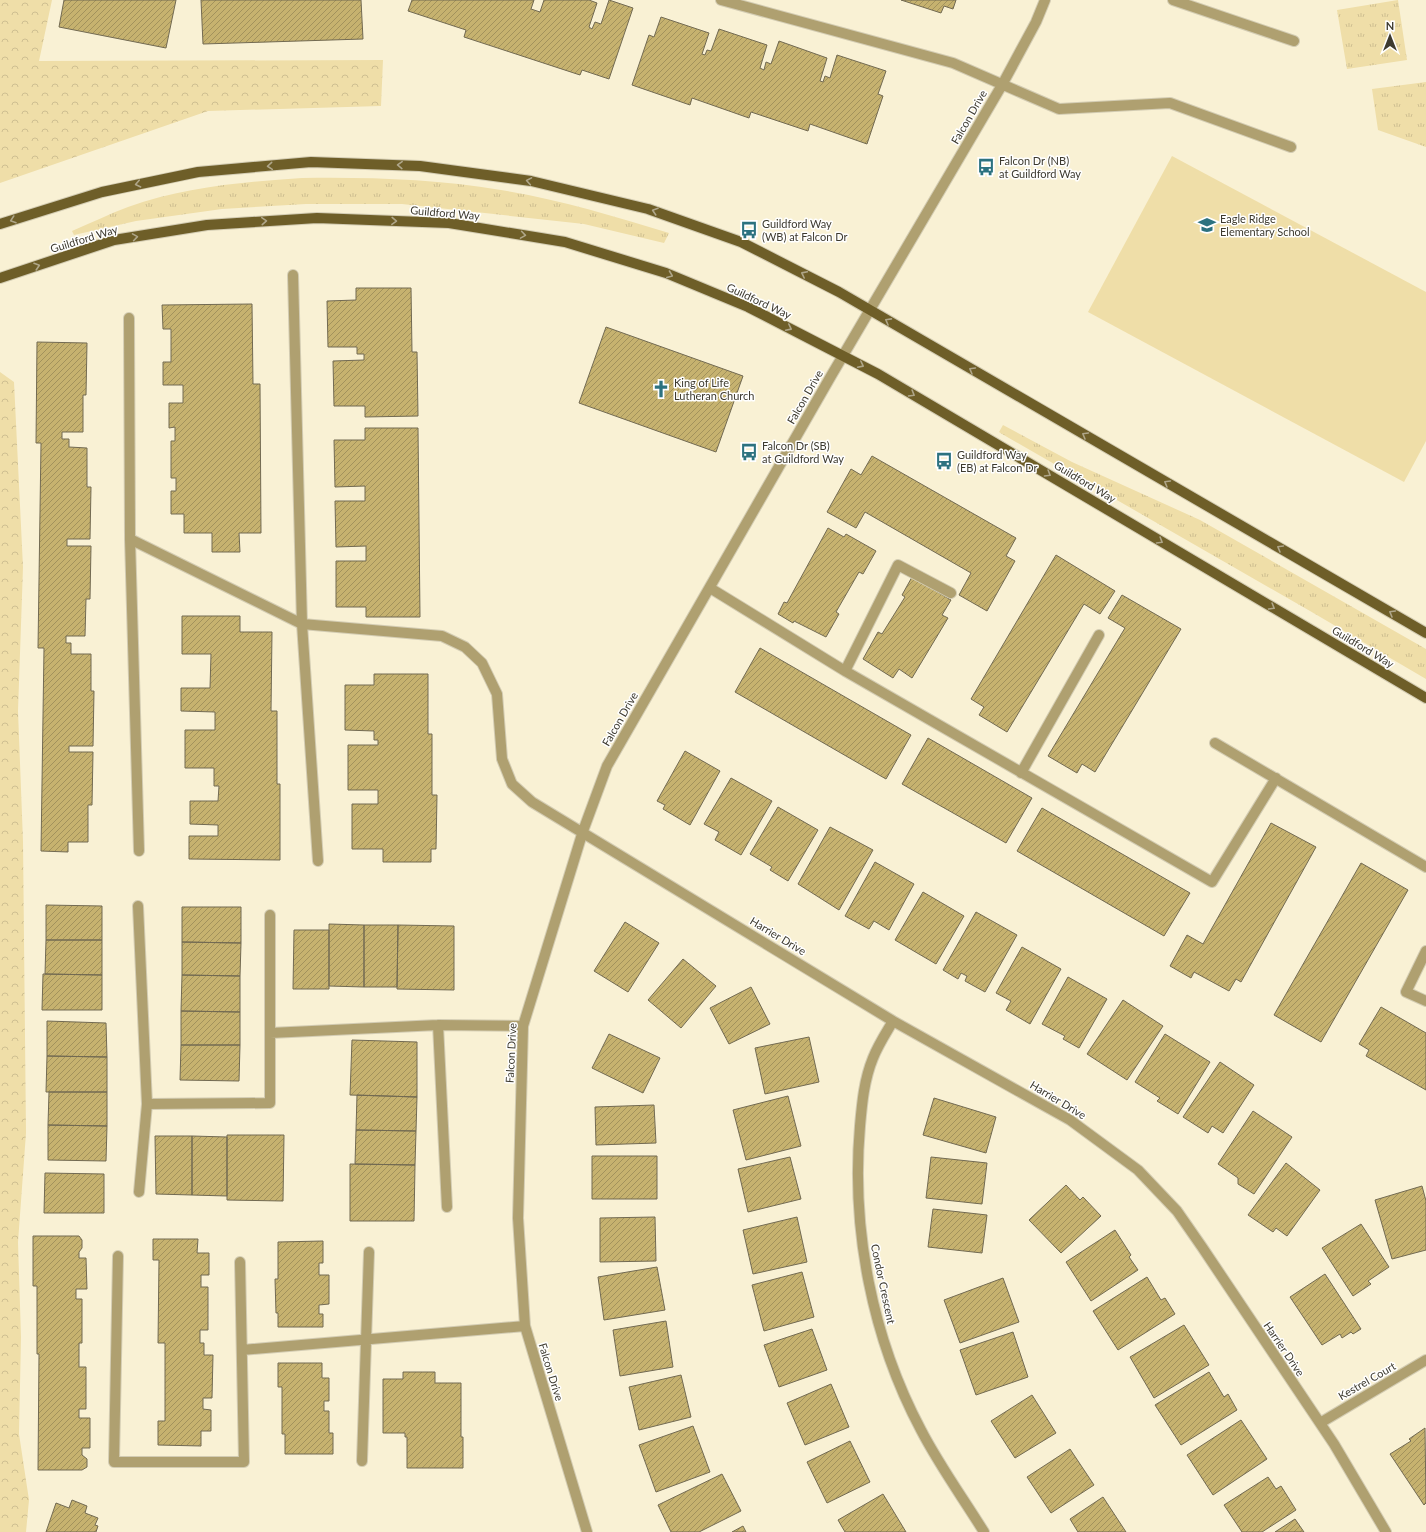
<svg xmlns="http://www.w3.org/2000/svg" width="1426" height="1532" font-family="Lato,sans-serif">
	<defs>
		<pattern id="grass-tufts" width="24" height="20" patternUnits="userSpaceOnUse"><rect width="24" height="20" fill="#efdea8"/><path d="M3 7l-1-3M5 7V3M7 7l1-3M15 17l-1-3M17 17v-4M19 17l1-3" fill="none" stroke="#cebf91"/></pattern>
		<pattern id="forest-crowns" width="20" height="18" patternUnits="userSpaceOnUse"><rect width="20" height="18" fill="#efdea8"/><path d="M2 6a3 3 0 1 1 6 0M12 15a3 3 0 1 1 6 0" fill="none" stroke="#cebf91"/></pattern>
		<pattern id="building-hatch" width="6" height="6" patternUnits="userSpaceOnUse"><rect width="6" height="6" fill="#c6b26f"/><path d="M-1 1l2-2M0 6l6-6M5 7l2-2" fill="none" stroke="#a2925c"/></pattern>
	</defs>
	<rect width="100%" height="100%" fill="#f9f1d4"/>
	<!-- grass -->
	<path fill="url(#grass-tufts)" d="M1398 0 1407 60 1347 69 1337 10Z
		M1426 82V147L1378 130 1372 89Z
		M302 178C368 177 435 179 501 190 558 199 614 216 669 233L664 243 584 224 402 204H306L222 209 136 221 74 235 72 231C91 223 109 214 128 207 184 187 243 182 302 178Z
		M1003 425 1072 462 1200 520 1426 649V679L1310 611 1002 434 999 432Z"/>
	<!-- forest -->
	<path fill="url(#forest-crowns)" d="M0 0H52L39 61 383 60 381 106 208 111 0 183Z
		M0 372 14 382 23 567 18 711 23 841 26 1133 18 1242 21 1337 19 1434 29 1500 26 1532H0Z"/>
	<!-- garden -->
	<path fill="#efdea8" d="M1172 156 1426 292V441L1404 482 1088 312Z"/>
	<!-- building -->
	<path fill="url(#building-hatch)" stroke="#726a52" d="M64 0H176L166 48 59 27Z
		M201 0H361L363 39 203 44Z
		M412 0H534L531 9 540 12 544 0H589L597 3 589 27 592 29 595 22 601 24 609 0 633 8 609 79 582 70 580 75 464 37 466 30 408 11Z
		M901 0H956L953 9 944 6 941 13Z
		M661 17 709 33 702 54 705 55 707 50 711 51 719 29 767 45 760 68 764 70 766 62 771 64 779 41 827 58 820 81 823 82 825 76 830 78 837 55 886 71 878 94 883 96 867 144 810 124 808 131 751 112 749 118 692 98 690 105 632 85 649 35 654 37Z
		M356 288H411L412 352H417L418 416 365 417V406H334L333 361 364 360V354H357V347H328L327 301 356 300Z
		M252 304 253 384H260L261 533H239L240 552H212V533H184V514H171V491H176V478H171V441H175V427L169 428V403H183V385H163V362H171V329H163L162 305Z
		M606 327 743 376 716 452 579 403Z
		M37 342 87 343 86 395H83V432H62V439H69V447L87 448V487H91L90 539H67V546H91L90 599H86L85 636H66V643H71V654H91V691H94L93 746H69V752H93L92 805H88V842H68V852L41 851 44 648H38L41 443H36Z
		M365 428H418L420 617H366V607H336V561H366V546L336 547 335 501H365V486L335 487 334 440H365Z
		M872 456 1016 538 1006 556 1015 561 987 611 959 595 971 573 865 512 856 528 827 512 851 469 861 475Z
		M828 528 844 537 846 534 876 551 863 574 859 572 836 612 839 614 826 637 794 621 793 623 778 614 784 602 787 603Z
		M1056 555 1115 591 1100 614 1084 604 1007 732 979 715 984 707 971 699Z
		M912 577 951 600 942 615 948 618 912 678 899 669 893 678 863 659 878 632 882 634 905 597 902 595Z
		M1122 595 1181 629 1095 772 1082 764 1077 773 1048 756 1125 628 1108 618Z
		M182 616H240V632H272L271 711H277V784H280V860L189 859V836H218V825L190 824V801H218L219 786H214V768H185V730H215V712L181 711V688H210L211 654H182Z
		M760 648 911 735 886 779 735 692Z
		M374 674H428V734H432V795H437L436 849H431V862H383V849H352V804H378V790H348V745H378V740H374V731L345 730V685H374Z
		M928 738 1032 798 1006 843 902 784Z
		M685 751 720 771 690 825 663 809 665 805 657 801Z
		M731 778 772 801 741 855 715 840 719 832 704 824Z
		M778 807 818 830 788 881 770 870 772 867 750 854Z
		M1042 808 1190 893 1164 936 1017 851Z
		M1271 823 1316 847 1241 982 1236 979 1229 991 1194 972 1191 978 1170 966 1187 935 1203 944Z
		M830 827 873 850 839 910 798 884Z
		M875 862 914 884 889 930 874 921 869 929 845 916Z
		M1361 863 1408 890 1321 1042 1274 1015Z
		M923 892 964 916 936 964 895 940Z
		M46 905 102 906V940H46Z
		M182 907H241V943L182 942Z
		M976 912 1017 935 985 992 965 981 967 976 961 973 958 979 943 970Z
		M625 922 659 943 628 992 594 971Z
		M329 924 364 925V987L329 986Z
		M364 925H398L397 987H364Z
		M398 925 454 926V990L397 989Z
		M294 930H329V989H293Z
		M46 940H102V975L45 974Z
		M182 942 241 943 240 976 182 975Z
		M1022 947 1061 969 1030 1024 1006 1010 1011 1001 996 993Z
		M683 959 716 986 681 1028 648 1000Z
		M43 974 102 975V1010H42Z
		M182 975 240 976V1012L181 1011Z
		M1068 977 1107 999 1079 1048 1063 1039 1065 1036 1042 1024Z
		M751 987 770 1024 729 1044 710 1008Z
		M1123 1000 1163 1026 1127 1080 1087 1054Z
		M1381 1007 1426 1033V1090L1366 1056 1369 1050 1359 1044Z
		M181 1011 240 1012V1045H181Z
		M47 1021 106 1023 107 1057 47 1056Z
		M609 1034 660 1058 643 1093 592 1068Z
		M1165 1034 1210 1062 1178 1114 1157 1101 1160 1098 1135 1082Z
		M809 1037 819 1082 765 1094 755 1048Z
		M352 1040 417 1042V1097L350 1095Z
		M181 1045H240L239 1081 180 1080Z
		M47 1056 107 1057V1092H46Z
		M1220 1062 1254 1085 1223 1133 1212 1126 1208 1133 1183 1117Z
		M49 1092H107V1126L48 1125Z
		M357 1095 417 1097 416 1131 356 1130Z
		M788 1096 801 1146 746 1160 733 1110Z
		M934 1098 996 1117 986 1153 923 1135Z
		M654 1105 656 1143 596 1145 595 1107Z
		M1253 1111 1292 1137 1254 1194 1238 1184V1178L1218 1164Z
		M48 1125 107 1126 106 1161 48 1160Z
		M356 1130 416 1131 415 1165 355 1164Z
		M227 1135H284L283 1201 227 1200Z
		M155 1136H192V1195L156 1194Z
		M192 1136 227 1137V1196L192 1195Z
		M592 1156H657V1199H592Z
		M790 1157 801 1199 748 1212 738 1169Z
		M931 1157 987 1163 982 1204 926 1198Z
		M1286 1163 1320 1190 1287 1236 1276 1228 1273 1232 1248 1215Z
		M350 1164 415 1165 414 1221H350Z
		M45 1173 104 1174V1213H44Z
		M1066 1185 1080 1200 1083 1197 1101 1216 1061 1253 1029 1220Z
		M1422 1186 1426 1201V1250L1392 1259 1375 1200Z
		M933 1209 987 1215 982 1253 928 1247Z
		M655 1217 656 1261 600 1262V1218Z
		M797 1217 807 1262 753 1274 743 1230Z
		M1361 1224 1389 1267 1368 1281 1371 1284 1353 1296 1322 1248Z
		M1115 1230 1131 1255 1129 1257 1138 1270 1091 1301 1066 1262Z
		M33 1236H79L82 1240V1248L79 1252V1258H86L87 1289H76V1299H82V1343H79V1367H86V1409H79V1418H90V1448H82V1455L87 1459V1467L82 1470H38L39 1354H37V1286H33Z
		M153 1239H198L197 1253H209V1275H201V1287H208V1330H200V1343H204V1355H213L212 1398H203V1409L211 1410V1431H201V1446L158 1445V1421H165V1343H158L159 1260H153Z
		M323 1241V1263H319V1275H329V1304L319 1305V1314H323V1327H278V1313H276L275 1279H278V1242Z
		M657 1267 665 1310 604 1320 598 1277Z
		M802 1272 814 1317 764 1331 752 1285Z
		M1325 1274 1361 1329 1353 1334 1351 1332 1342 1338 1340 1334 1322 1345 1290 1297Z
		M1147 1277 1161 1300 1165 1298 1175 1314 1118 1350 1093 1311Z
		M1003 1278 1019 1322 960 1343 944 1300Z
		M666 1321 673 1367 620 1376 613 1330Z
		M1184 1325 1209 1365 1154 1398 1130 1357Z
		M812 1329 827 1370 779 1387 764 1345Z
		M1013 1332 1028 1377 976 1395 960 1350Z
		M278 1363H322V1378H329V1401H324V1411H329V1433H333V1454H285V1434H282V1387H278Z
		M403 1372H435V1383H461V1437H463V1468H407V1437H405V1433H383V1379H403Z
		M1209 1372 1224 1397 1228 1394 1237 1410 1181 1445 1155 1405Z
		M681 1375 691 1417 639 1430 629 1387Z
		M831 1384 849 1427 805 1445 787 1403Z
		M1032 1395 1056 1433 1015 1458 991 1421Z
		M1241 1420 1267 1459 1213 1495 1187 1455Z
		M693 1426 710 1472 656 1492 639 1445Z
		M1425 1428 1426 1503 1424 1505 1390 1454 1411 1441 1409 1439Z
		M850 1441 870 1482 827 1503 807 1462Z
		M1070 1449 1094 1485 1051 1513 1027 1477Z
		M722 1474 741 1511 699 1532H671L658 1505Z
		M1268 1477 1276 1489 1281 1486 1296 1510 1262 1532H1242L1224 1505Z
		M883 1494 906 1532H845L838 1520Z
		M1103 1497 1126 1532H1078L1070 1519Z
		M72 1500 87 1506 85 1513 98 1518 95 1525 98 1526 96 1532H46L56 1503 69 1508Z
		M1295 1519 1304 1532H1275Z
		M743 1526 746 1532H732Z"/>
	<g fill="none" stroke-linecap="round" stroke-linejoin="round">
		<!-- minor casing -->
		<g stroke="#d3ccb3" stroke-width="12">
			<path id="minor" d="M721 0 953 63 1059 109 1170 103 1291 147
				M1173 0 1294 41
				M293 275 302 624 318 861
				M129 318 130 539 139 851
				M130 539 302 624 442 636 465 647 482 663 497 694 502 759 512 784 532 802 893 1021 1070 1120 1138 1170 1177 1211 1202 1247 1334 1444 1386 1532
				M710 588 845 671 1212 882 1276 778
				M845 671 898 565 951 593
				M1215 743 1426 867
				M1021 773 1099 635
				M138 906 147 1104 139 1192
				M1426 951 1406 992 1426 1001
				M893 1021C886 1033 878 1045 873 1058 864 1080 862 1103 860 1126 851 1229 872 1338 921 1430 939 1465 963 1498 984 1532
				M438 1025 447 1207
				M270 1033 438 1025 523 1026
				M147 1104 270 1103V915
				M118 1256 114 1462H244L240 1262
				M242 1350 525 1326
				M1320 1423 1426 1360
				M362 1461 369 1252
				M587 1532 525 1326 518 1218 523 1026 583 831 607 766 831 376 1002 85 1036 22 1045 0"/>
		</g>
		<!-- major casing -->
		<g stroke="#d3ccb3" stroke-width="12">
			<path id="major" d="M0 224 102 192 198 172 311 162 420 166 531 181 648 209 741 242 839 292 1426 633
				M0 278 114 240 207 225 317 218 449 223 565 242 666 273 748 307 878 374 1426 698"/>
		</g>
		<!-- minor -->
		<use href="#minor" stroke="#afa070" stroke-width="10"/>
		<!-- major -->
		<use href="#major" stroke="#6e5e28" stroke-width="10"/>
	</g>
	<!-- one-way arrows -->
	<defs><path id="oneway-chevron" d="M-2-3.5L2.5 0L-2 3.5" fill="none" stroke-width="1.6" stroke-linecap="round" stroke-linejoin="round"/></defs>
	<g stroke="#afa689">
		<use href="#oneway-chevron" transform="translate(400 165) rotate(-178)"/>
		<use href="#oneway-chevron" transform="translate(270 166) rotate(175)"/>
		<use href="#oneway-chevron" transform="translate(529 181) rotate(-170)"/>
		<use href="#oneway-chevron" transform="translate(138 184) rotate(168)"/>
		<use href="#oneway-chevron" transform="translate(655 211) rotate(-162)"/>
		<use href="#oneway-chevron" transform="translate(13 220) rotate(161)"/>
		<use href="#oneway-chevron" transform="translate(264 221) rotate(-4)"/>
		<use href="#oneway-chevron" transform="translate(394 221) rotate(2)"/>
		<use href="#oneway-chevron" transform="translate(523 235) rotate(9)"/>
		<use href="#oneway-chevron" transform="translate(135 237) rotate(-9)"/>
		<use href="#oneway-chevron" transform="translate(37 266) rotate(-18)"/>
		<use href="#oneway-chevron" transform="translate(804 274) rotate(-153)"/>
		<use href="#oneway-chevron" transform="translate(670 275) rotate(22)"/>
		<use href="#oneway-chevron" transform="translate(888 321) rotate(-151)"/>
		<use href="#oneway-chevron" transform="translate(789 328) rotate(27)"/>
		<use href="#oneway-chevron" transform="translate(861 365) rotate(27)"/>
		<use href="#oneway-chevron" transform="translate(972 370) rotate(-150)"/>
		<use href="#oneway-chevron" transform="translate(912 394) rotate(31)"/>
		<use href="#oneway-chevron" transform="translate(1085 435) rotate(-150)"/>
		<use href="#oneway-chevron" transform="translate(1048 474) rotate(31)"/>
		<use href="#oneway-chevron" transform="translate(1167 483) rotate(-150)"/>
		<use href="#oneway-chevron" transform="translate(1160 541) rotate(31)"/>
		<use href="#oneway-chevron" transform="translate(1280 548) rotate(-150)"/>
		<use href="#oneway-chevron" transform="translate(1272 607) rotate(31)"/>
		<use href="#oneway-chevron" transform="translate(1392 613) rotate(-150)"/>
	</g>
	<!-- icons -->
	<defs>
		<g id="bus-bare" transform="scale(1.38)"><path d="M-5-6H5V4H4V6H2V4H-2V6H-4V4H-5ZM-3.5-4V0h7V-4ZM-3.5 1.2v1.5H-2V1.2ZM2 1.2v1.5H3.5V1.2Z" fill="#2c7280" stroke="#fff" stroke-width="2.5" paint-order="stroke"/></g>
		<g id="school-bare" transform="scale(1.38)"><path d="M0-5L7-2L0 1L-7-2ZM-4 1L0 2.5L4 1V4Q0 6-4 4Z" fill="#2c7280" stroke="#fff" stroke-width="2.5" paint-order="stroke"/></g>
		<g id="church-bare" transform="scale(1.38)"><path d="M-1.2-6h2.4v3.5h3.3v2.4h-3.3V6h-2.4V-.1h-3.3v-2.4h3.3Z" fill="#2c7280" stroke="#fff" stroke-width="2.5" paint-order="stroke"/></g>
	</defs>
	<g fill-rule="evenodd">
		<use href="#bus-bare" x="986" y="167"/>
		<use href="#school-bare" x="1207" y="225"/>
		<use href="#bus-bare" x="749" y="230"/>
		<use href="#church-bare" x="661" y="389"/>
		<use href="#bus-bare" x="749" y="452"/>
		<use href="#bus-bare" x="944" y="461"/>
	</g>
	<g text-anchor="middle" stroke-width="3" stroke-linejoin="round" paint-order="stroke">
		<!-- street labels -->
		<g font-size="11" fill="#3d3a2f" stroke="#fff">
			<text transform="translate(969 117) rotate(-60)" y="4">Falcon Drive</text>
			<text transform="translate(445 213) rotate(5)" y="4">Guildford Way</text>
			<text transform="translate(84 239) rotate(-17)" y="4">Guildford Way</text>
			<text transform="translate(759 301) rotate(25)" y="4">Guildford Way</text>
			<text transform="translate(805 397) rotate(-60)" y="4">Falcon Drive</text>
			<text transform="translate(1085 482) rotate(31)" y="4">Guildford Way</text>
			<text transform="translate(1363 647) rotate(31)" y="4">Guildford Way</text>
			<text transform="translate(620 719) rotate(-60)" y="4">Falcon Drive</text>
			<text transform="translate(778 936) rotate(31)" y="4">Harrier Drive</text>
			<text transform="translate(511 1053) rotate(-87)" y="4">Falcon Drive</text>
			<text transform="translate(1058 1100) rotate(31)" y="4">Harrier Drive</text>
			<text transform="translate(883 1284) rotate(78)" y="4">Condor Crescent</text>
			<text transform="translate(1284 1349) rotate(56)" y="4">Harrier Drive</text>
			<text transform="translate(551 1372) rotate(73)" y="4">Falcon Drive</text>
			<text transform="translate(1367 1381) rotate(-30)" y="4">Kestrel Court</text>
		</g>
		<!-- poi labels -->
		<g font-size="11" fill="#3d3a2f" stroke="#fff" text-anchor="start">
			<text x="999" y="165">Falcon Dr (NB)<tspan x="999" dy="13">at Guildford Way</tspan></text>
			<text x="1220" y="223">Eagle Ridge<tspan x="1220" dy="13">Elementary School</tspan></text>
			<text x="762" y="228">Guildford Way<tspan x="762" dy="13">(WB) at Falcon Dr</tspan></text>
			<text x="674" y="387">King of Life<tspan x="674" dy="13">Lutheran Church</tspan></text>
			<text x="762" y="450">Falcon Dr (SB)<tspan x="762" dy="13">at Guildford Way</tspan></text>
			<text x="957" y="459">Guildford Way<tspan x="957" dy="13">(EB) at Falcon Dr</tspan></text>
		</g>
	</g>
	<!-- north arrow -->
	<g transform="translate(1390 36)" stroke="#ffffff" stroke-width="3" paint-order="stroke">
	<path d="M0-3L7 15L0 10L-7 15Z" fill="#3d3a2f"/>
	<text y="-6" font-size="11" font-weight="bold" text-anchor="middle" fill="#3d3a2f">N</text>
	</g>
</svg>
